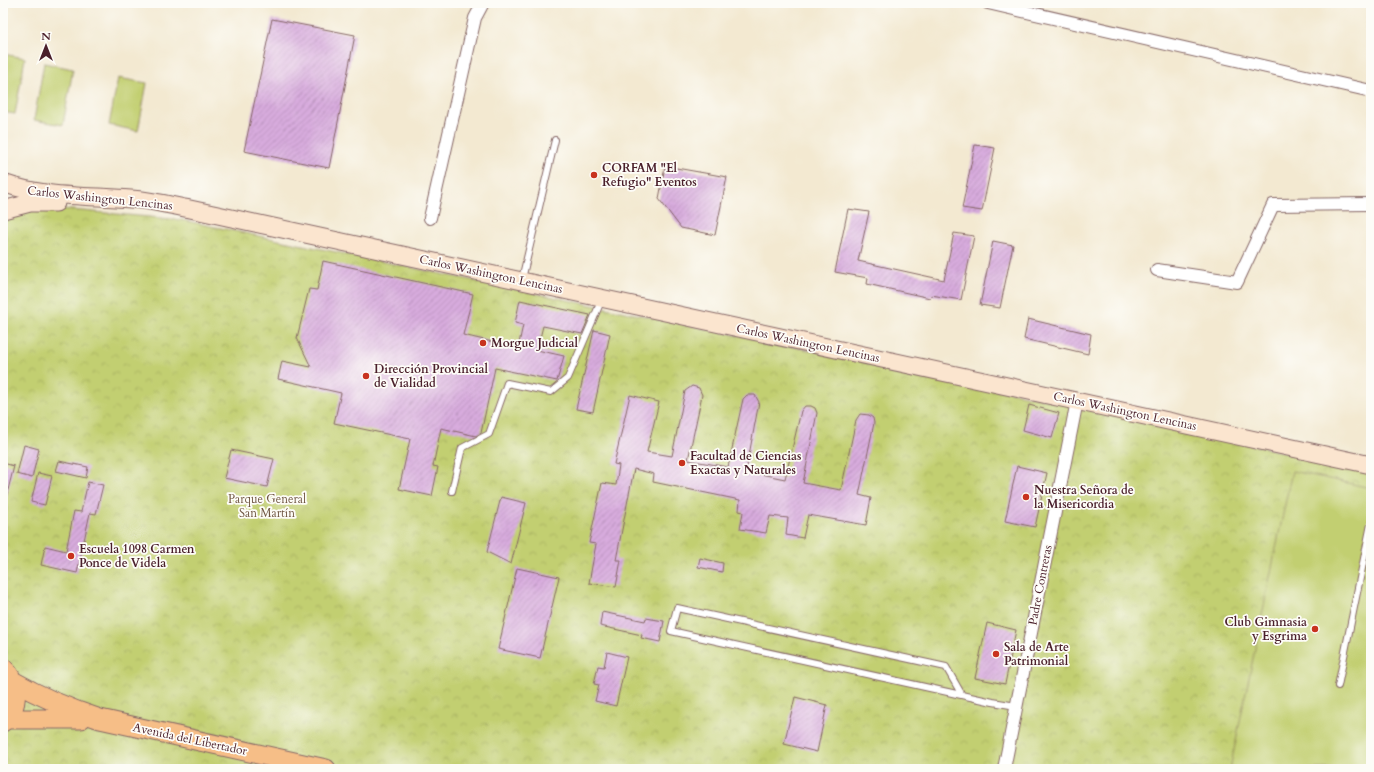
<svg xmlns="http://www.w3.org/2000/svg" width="1374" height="772" font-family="Cardo,serif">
	<defs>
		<pattern id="park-crowns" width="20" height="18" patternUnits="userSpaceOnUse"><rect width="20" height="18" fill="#c2cf71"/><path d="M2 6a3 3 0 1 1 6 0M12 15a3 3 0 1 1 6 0" fill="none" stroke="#a8b162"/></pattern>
		<pattern id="building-hatch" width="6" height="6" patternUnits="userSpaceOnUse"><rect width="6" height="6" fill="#d8acde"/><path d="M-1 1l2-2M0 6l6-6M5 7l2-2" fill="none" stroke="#b18bb4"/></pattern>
	</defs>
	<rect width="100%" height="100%" fill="#fdfcf7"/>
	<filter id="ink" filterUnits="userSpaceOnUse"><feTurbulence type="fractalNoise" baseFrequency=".025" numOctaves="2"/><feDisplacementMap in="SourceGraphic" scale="8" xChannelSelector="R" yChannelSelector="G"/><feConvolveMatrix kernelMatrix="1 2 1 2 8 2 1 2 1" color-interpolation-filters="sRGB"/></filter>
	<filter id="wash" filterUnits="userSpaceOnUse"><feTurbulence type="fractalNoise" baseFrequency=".012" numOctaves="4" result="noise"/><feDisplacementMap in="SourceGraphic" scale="16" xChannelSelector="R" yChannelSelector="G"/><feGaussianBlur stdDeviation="0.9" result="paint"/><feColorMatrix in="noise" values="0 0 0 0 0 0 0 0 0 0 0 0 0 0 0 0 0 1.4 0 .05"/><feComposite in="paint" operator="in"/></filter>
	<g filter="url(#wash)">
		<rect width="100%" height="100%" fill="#f3e9d1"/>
		<!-- park -->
		<path fill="url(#park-crowns)" stroke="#86774e" d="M39 207 182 220 1097 410 1371 472V769H3V214Z"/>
		<!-- pitch -->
		<path fill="#c2cf71" stroke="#86774e" d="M3 54 25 58 15 114 3 112Z
			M44 63 73 69 63 125 34 120Z
			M118 78 147 83 138 131 109 125Z
			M1292 471 1371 488V769H1230Z"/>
		<g id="blocks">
			<!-- building -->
			<path fill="url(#building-hatch)" d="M272 19 355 35 329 168 244 151Z
				M975 145 995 148 982 211 962 208Z
				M665 166 727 177 715 235 681 228 659 199Z
				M848 209 869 212 858 261 944 280 954 233 974 236 961 300 931 295 930 298 867 284 868 278 835 272Z
				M993 241 1013 245 1000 308 980 305Z
				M323 261 473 294 463 335 518 348 523 325 515 323 520 300 590 315 582 334 543 326 537 350 564 356 557 381 495 368 481 433 476 436 441 428 433 466 438 467 432 496 399 489 410 439 334 423 341 393 278 379 282 361 311 367 297 338 309 289 317 290Z
				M1028 319 1091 334 1088 354 1024 339Z
				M594 330 610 334 593 412 576 409Z
				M692 386 699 388 702 395 688 460 728 467 743 399 747 395H755L759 402 746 471 785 479 801 411 805 406H811L815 408 817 413 803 483 841 490 856 420 860 414 869 415 873 418 874 423 859 495 871 498 866 525 808 515 803 538 786 535 788 518 770 516 766 533 740 529 743 512 739 511 740 500 653 482 654 474 634 469 616 560H621L616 587 589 583 596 544 589 543 602 483 616 485 619 465 614 464 630 395 659 402 647 452 672 456 685 391Z
				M1029 405 1059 413 1052 438 1023 430Z
				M24 445 39 449 32 478 17 474Z
				M231 450 274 459 267 487 224 478Z
				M59 461 88 467 86 478 56 471Z
				M3 463 14 466 6 498H3Z
				M1017 466 1047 473 1035 527 1005 521Z
				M38 473 52 476 45 505 31 502Z
				M88 482 103 485 96 514 90 513 77 573 41 565 45 546 66 551 74 511 81 512Z
				M501 497 526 503 511 564 487 552Z
				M700 558 723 563 722 572 698 567Z
				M517 568 559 577 540 658 498 649Z
				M602 612 645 621 646 618 664 621 660 642 641 638 642 635 600 626Z
				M987 623 1016 630 1005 684 975 678Z
				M607 652 627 657 616 706 595 701 599 685 594 684 598 666 604 667Z
				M795 697 827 705 817 752 784 744Z"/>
		</g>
	</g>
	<g filter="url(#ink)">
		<use href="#blocks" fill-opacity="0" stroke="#856665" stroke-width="1"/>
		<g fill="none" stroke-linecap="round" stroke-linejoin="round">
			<!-- service casing -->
			<g stroke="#856665" stroke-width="8">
				<path id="service" d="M522 279 555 140
					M452 491 462 448 489 434 507 383 551 392 568 378 602 299
					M1338 686 1371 524
					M962 695 946 667 677 608 671 631 993 702 1016 706"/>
			</g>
			<!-- minor casing -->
			<g stroke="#856665" stroke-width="14">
				<path id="minor" d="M988 3 1371 91
					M430 218 475 18 483 3
					M1157 270 1237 282 1273 205 1371 204
					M1004 769 1077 401"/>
			</g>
			<!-- secondary casing -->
			<g stroke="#856665" stroke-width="19">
				<path id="secondary" d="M3 183C47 199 96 195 142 200 158 202 174 206 190 209L1371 465
					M3 210 30 203H56"/>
			</g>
			<!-- primary casing -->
			<g stroke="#856665" stroke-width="21">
				<path id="primary" d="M3 668C19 683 20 707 3 722
					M13 681C41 697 69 709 100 719L326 769
					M7 719H81"/>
			</g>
			<!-- service -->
			<use href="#service" stroke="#fff" stroke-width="6"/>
			<!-- minor -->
			<use href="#minor" stroke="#fff" stroke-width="12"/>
			<!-- secondary -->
			<use href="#secondary" stroke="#fbe5cf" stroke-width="17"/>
			<!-- primary -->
			<use href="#primary" stroke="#f6be87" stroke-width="19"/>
		</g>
	</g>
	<!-- markers -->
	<g fill="#c8321e" stroke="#fdfcf7" stroke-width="1.5">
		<circle cx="594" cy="175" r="4"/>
		<circle cx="483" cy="343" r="4"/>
		<circle cx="366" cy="376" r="4"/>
		<circle cx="682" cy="463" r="4"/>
		<circle cx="1026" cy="497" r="4"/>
		<circle cx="71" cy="556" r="4"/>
		<circle cx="1315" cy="629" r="4"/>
		<circle cx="996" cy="654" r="4"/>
	</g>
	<g text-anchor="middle" stroke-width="3.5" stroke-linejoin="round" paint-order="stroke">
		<!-- poi labels -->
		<g font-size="12" font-weight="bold" fill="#4a1f2b" stroke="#fdfcf7" text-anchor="start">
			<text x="602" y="172">CORFAM "El<tspan x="602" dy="14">Refugio" Eventos</tspan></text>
			<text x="491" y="347">Morgue Judicial</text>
			<text x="374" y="373">Dirección Provincial<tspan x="374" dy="14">de Vialidad</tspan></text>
			<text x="690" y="460">Facultad de Ciencias<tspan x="690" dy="14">Exactas y Naturales</tspan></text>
			<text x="1034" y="494">Nuestra Señora de<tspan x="1034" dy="14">la Misericordia</tspan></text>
			<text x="79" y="553">Escuela 1098 Carmen<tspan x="79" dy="14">Ponce de Videla</tspan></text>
			<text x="1307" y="626" text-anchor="end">Club Gimnasia<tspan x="1307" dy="14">y Esgrima</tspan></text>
			<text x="1004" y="651">Sala de Arte<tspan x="1004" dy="14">Patrimonial</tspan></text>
		</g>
		<!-- street labels -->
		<g font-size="12" fill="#4a1f2b" stroke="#fdfcf7">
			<text transform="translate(100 198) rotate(6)" y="4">Carlos Washington Lencinas</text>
			<text transform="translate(491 274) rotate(12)" y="4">Carlos Washington Lencinas</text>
			<text transform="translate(808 343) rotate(12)" y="4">Carlos Washington Lencinas</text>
			<text transform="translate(1125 411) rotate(12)" y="4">Carlos Washington Lencinas</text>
			<text transform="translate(1040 585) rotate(-79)" y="4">Padre Contreras</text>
			<text transform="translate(190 739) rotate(12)" y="4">Avenida del Libertador</text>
		</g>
		<!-- park labels -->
		<g font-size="12" fill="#6e5440" stroke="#fdfcf7">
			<text x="267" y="503">Parque General<tspan x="267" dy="14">San Martín</tspan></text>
		</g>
	</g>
	<!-- margin -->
	<rect width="1374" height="772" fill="none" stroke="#fdfcf7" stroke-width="16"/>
	<!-- north arrow -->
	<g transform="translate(46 46)" stroke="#fdfcf7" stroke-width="3" paint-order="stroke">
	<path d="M0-3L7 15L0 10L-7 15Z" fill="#4a1f2b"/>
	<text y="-6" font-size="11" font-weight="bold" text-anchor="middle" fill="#4a1f2b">N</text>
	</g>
</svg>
